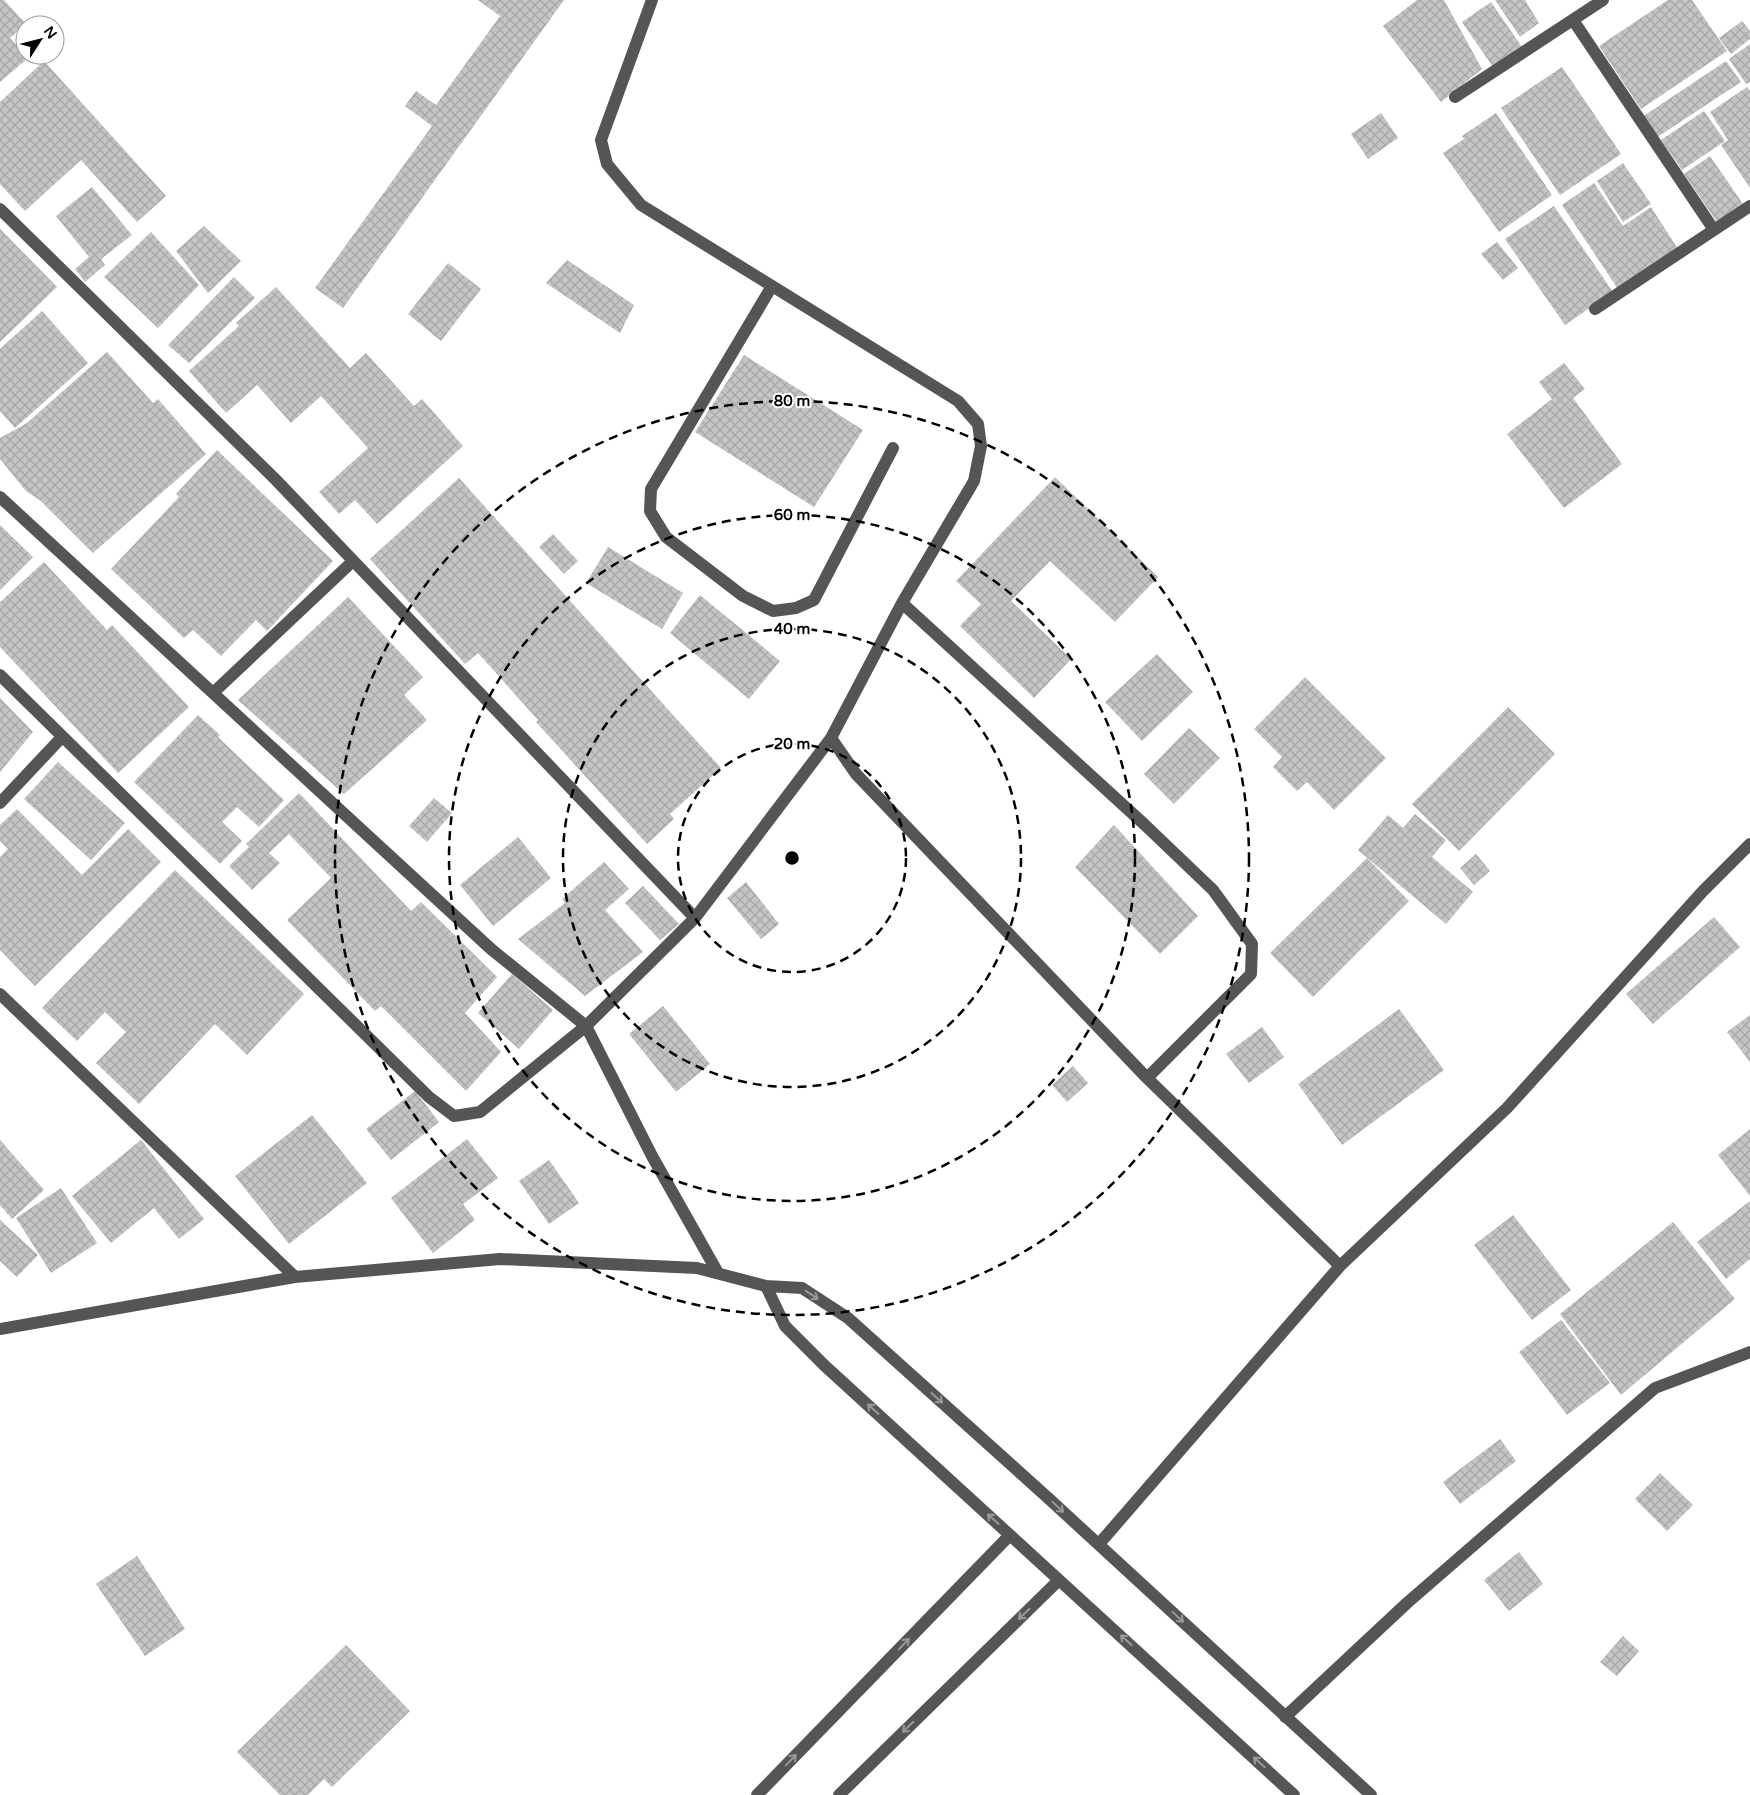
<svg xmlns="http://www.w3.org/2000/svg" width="1750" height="1795" font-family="'Varela Round',sans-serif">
	<defs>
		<pattern id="building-cross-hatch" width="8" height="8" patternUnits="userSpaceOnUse" patternTransform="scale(1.25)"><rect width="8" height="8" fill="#c4c4c4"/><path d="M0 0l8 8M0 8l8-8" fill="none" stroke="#a7a7a7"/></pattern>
	</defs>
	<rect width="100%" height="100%" fill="#fff"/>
	<!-- building -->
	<path fill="url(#building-cross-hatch)" d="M0 0H4L26 24 10 38 28 58 0 82Z
		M478 0H564L343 308 315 288 432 126 405 106 416 91 436 105 500 16Z
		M1417 0H1444L1482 69 1441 102 1383 26Z
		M1495 0H1525L1539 23 1520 37Z
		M1668 0H1692L1727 51 1641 109 1599 46Z
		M1491 2 1522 47 1493 67 1462 22Z
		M1742 21 1750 31V39L1731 54 1719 38Z
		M1750 44V82L1746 84 1729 59Z
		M44 61 166 196 137 222 81 160 25 211 0 184V102Z
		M1726 61 1741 82 1656 138 1642 117Z
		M1562 67 1621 154 1560 195 1501 108Z
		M1747 87 1750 91V188L1721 145 1728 140 1710 112Z
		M1704 111 1725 141 1682 170 1661 140Z
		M1381 113 1398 138 1368 159 1351 134Z
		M1496 113 1552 195 1499 232 1443 153 1464 139 1462 136Z
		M1710 156 1743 204 1717 222 1684 174Z
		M1623 163 1651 204 1623 222 1597 181Z
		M1594 183 1623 226 1651 207 1678 249 1618 289 1562 205Z
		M92 187 132 235 101 259 105 265 85 282 75 269 89 257 56 216Z
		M1554 206 1613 292 1565 325 1505 239Z
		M204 226 241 261 208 293 176 251Z
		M0 229 57 287 0 342Z
		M151 232 199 285 158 328 104 277Z
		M1497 242 1518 268 1503 280 1481 254Z
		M567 260 634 305 620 333 546 283Z
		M448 263 481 289 441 341 408 314Z
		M234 277 255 298 189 363 168 345Z
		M276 287 350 368 366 353 414 406 422 399 463 446 377 524 355 500 339 514 319 492 368 448 321 396 291 423 257 385 226 413 189 371 239 326 236 323Z
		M42 311 88 363 15 428 0 411V349Z
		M107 352 153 403 158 399 206 454 93 553 41 501 26 491 0 459V438L27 423Z
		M744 355 863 430 814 507 695 432Z
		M1564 363 1585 389 1573 398 1622 464 1564 508 1507 434 1552 399 1539 382Z
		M217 450 333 561 267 631 256 620 221 656 193 630 184 638 111 569 179 497 176 494Z
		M1055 477 1158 577 1115 622 1050 561 1011 601 1071 659 1034 698 960 626 981 604 956 581Z
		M459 478 721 768 670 814 674 819 647 844 536 722 538 720 478 653 465 664 370 559Z
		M0 525 33 557 0 590Z
		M553 534 578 561 564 574 539 547Z
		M608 547 683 593 662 629 586 583Z
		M44 562 107 630 112 625 189 707 118 773 0 647V602Z
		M700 595 780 661 749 699 670 633Z
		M348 597 423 677 404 695 427 720 344 794 238 700Z
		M1157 654 1193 692 1142 741 1105 702Z
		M1305 677 1386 758 1334 810 1307 782 1297 791 1273 767 1282 757 1254 729Z
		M0 698 33 732 0 772Z
		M1508 707 1555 754 1459 851 1412 804Z
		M198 715 220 735 218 737 284 800 259 827 237 807 222 822 242 841 220 864 134 782Z
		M1189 728 1220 758 1174 804 1144 774Z
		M58 762 125 823 91 860 24 799Z
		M299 793 411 911 421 902 497 977 465 1013 501 1052 466 1091 381 1006 375 1011 287 920 331 878 289 834 269 853 280 863 252 890 229 866 249 847 246 844Z
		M434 798 452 813 427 842 409 826Z
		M17 809 82 875 128 829 161 862 35 986 0 950V857L8 849 0 841V825Z
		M1415 814 1446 840 1432 857 1473 892 1446 924 1358 850 1388 815 1403 828Z
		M1114 825 1198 916 1160 954 1075 867Z
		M518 837 551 878 493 926 460 885Z
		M1476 854 1490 871 1474 885 1460 868Z
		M1367 858 1409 901 1313 997 1270 953Z
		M604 862 629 889 605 910 643 952 585 996 518 939 565 903 562 899Z
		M175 870 304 994 247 1055 215 1024 139 1104 96 1063 126 1032 105 1012 77 1041 42 1008Z
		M746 882 779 924 761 939 727 898Z
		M643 886 679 924 660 940 625 903Z
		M1714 917 1740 947 1653 1024 1626 994Z
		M512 974 553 1010 519 1049 478 1013Z
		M663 1006 710 1064 676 1092 629 1034Z
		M1399 1009 1444 1070 1342 1145 1298 1084Z
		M1750 1015V1062L1727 1032Z
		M1262 1027 1284 1057 1249 1083 1226 1054Z
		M1073 1066 1088 1083 1067 1102 1052 1085Z
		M415 1091 439 1122 391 1160 366 1129Z
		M312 1115 367 1183 289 1244 235 1176Z
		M1750 1129V1196L1718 1155Z
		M467 1139 498 1178 463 1204 475 1220 433 1253 391 1198Z
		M0 1140 44 1190 12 1219 0 1205Z
		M141 1140 204 1219 179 1239 154 1208 111 1243 72 1196Z
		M549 1160 579 1203 549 1224 519 1181Z
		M61 1188 97 1243 51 1273 16 1218Z
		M1750 1201V1259L1726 1279 1697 1242Z
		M1513 1215 1571 1290 1532 1320 1474 1245Z
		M0 1220 38 1255 17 1277 0 1261Z
		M1673 1222 1735 1299 1621 1395 1560 1314Z
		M1561 1320 1610 1383 1567 1415 1519 1352Z
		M1500 1439 1516 1461 1460 1504 1443 1482Z
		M1660 1473 1693 1505 1667 1531 1635 1499Z
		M1519 1552 1543 1584 1509 1611 1484 1580Z
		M137 1556 185 1629 145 1656 96 1584Z
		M1623 1636 1639 1651 1617 1676 1600 1662Z
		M346 1645 410 1711 332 1787 324 1779 308 1795H280L237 1752Z"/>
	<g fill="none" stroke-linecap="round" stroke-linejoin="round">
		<!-- minor -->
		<path stroke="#555" stroke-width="12" d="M652 0 601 140 607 164 641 205 958 401 978 424 981 446 974 481 902 603 831 738 856 774 1147 1078 1340 1266
			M1573 20 1714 230
			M1455 97 1603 0
			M0 209 276 480 695 918
			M772 286 651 489 650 511 666 537 743 596 773 611 796 608 814 600 893 448
			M1595 309 1750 206
			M0 497 491 949 586 1026 652 1156 718 1273
			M902 603 1145 825 1213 890 1252 944 1251 974 1147 1078
			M0 675 429 1097 454 1116 480 1112 586 1026 695 918 831 738
			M214 692 353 561
			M0 803 62 737
			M0 994 295 1277
			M766 1286 785 1326 824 1365 1294 1795
			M0 1329 295 1277 500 1259 697 1268 766 1286 802 1288 848 1318 1047 1497 1371 1795
			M1099 1544 1340 1266 1507 1108 1703 891 1750 844
			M1285 1717 1407 1603 1655 1388 1750 1352
			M757 1795 1010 1535
			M839 1795 1059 1580"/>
	</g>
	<!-- one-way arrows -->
	<defs><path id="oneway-shaft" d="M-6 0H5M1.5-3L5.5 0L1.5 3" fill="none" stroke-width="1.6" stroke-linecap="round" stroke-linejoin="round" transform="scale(1.25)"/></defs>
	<g stroke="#999">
		<use href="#oneway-shaft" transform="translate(812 1295) rotate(33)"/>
		<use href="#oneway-shaft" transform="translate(937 1398) rotate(42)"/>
		<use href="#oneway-shaft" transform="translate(873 1409) rotate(-138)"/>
		<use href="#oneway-shaft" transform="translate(1058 1507) rotate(43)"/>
		<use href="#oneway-shaft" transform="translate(993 1519) rotate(-138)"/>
		<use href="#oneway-shaft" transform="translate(1024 1614) rotate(136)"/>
		<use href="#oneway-shaft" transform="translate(1178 1617) rotate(43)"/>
		<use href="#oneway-shaft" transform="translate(1126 1640) rotate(-138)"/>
		<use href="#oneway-shaft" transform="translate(904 1644) rotate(-46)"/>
		<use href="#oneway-shaft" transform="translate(908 1727) rotate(136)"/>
		<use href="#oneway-shaft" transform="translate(791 1760) rotate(-46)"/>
		<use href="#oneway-shaft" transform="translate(1259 1762) rotate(-138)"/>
	</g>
	<!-- distance rings -->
	<g fill="none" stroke="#000" stroke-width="2.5" stroke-dasharray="9 6">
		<circle cx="792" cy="858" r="114"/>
		<circle cx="792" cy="858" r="229"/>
		<circle cx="792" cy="858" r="343"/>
		<circle cx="792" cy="858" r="457"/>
	</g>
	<circle cx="792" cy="858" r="8" fill="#000" stroke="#fff" stroke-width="2.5"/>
	<g font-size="15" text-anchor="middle" font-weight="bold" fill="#000" stroke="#fff" stroke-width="4" stroke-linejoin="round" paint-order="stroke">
		<text x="792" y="406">80 m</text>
		<text x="792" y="520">60 m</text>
		<text x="792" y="634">40 m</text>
		<text x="792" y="749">20 m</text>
	</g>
	<!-- north arrow -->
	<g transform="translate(40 40) rotate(54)"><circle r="24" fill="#ffffff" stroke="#999999"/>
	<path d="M0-4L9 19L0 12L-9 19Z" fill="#000000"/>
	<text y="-8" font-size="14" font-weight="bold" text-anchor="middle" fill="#000000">N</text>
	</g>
</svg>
